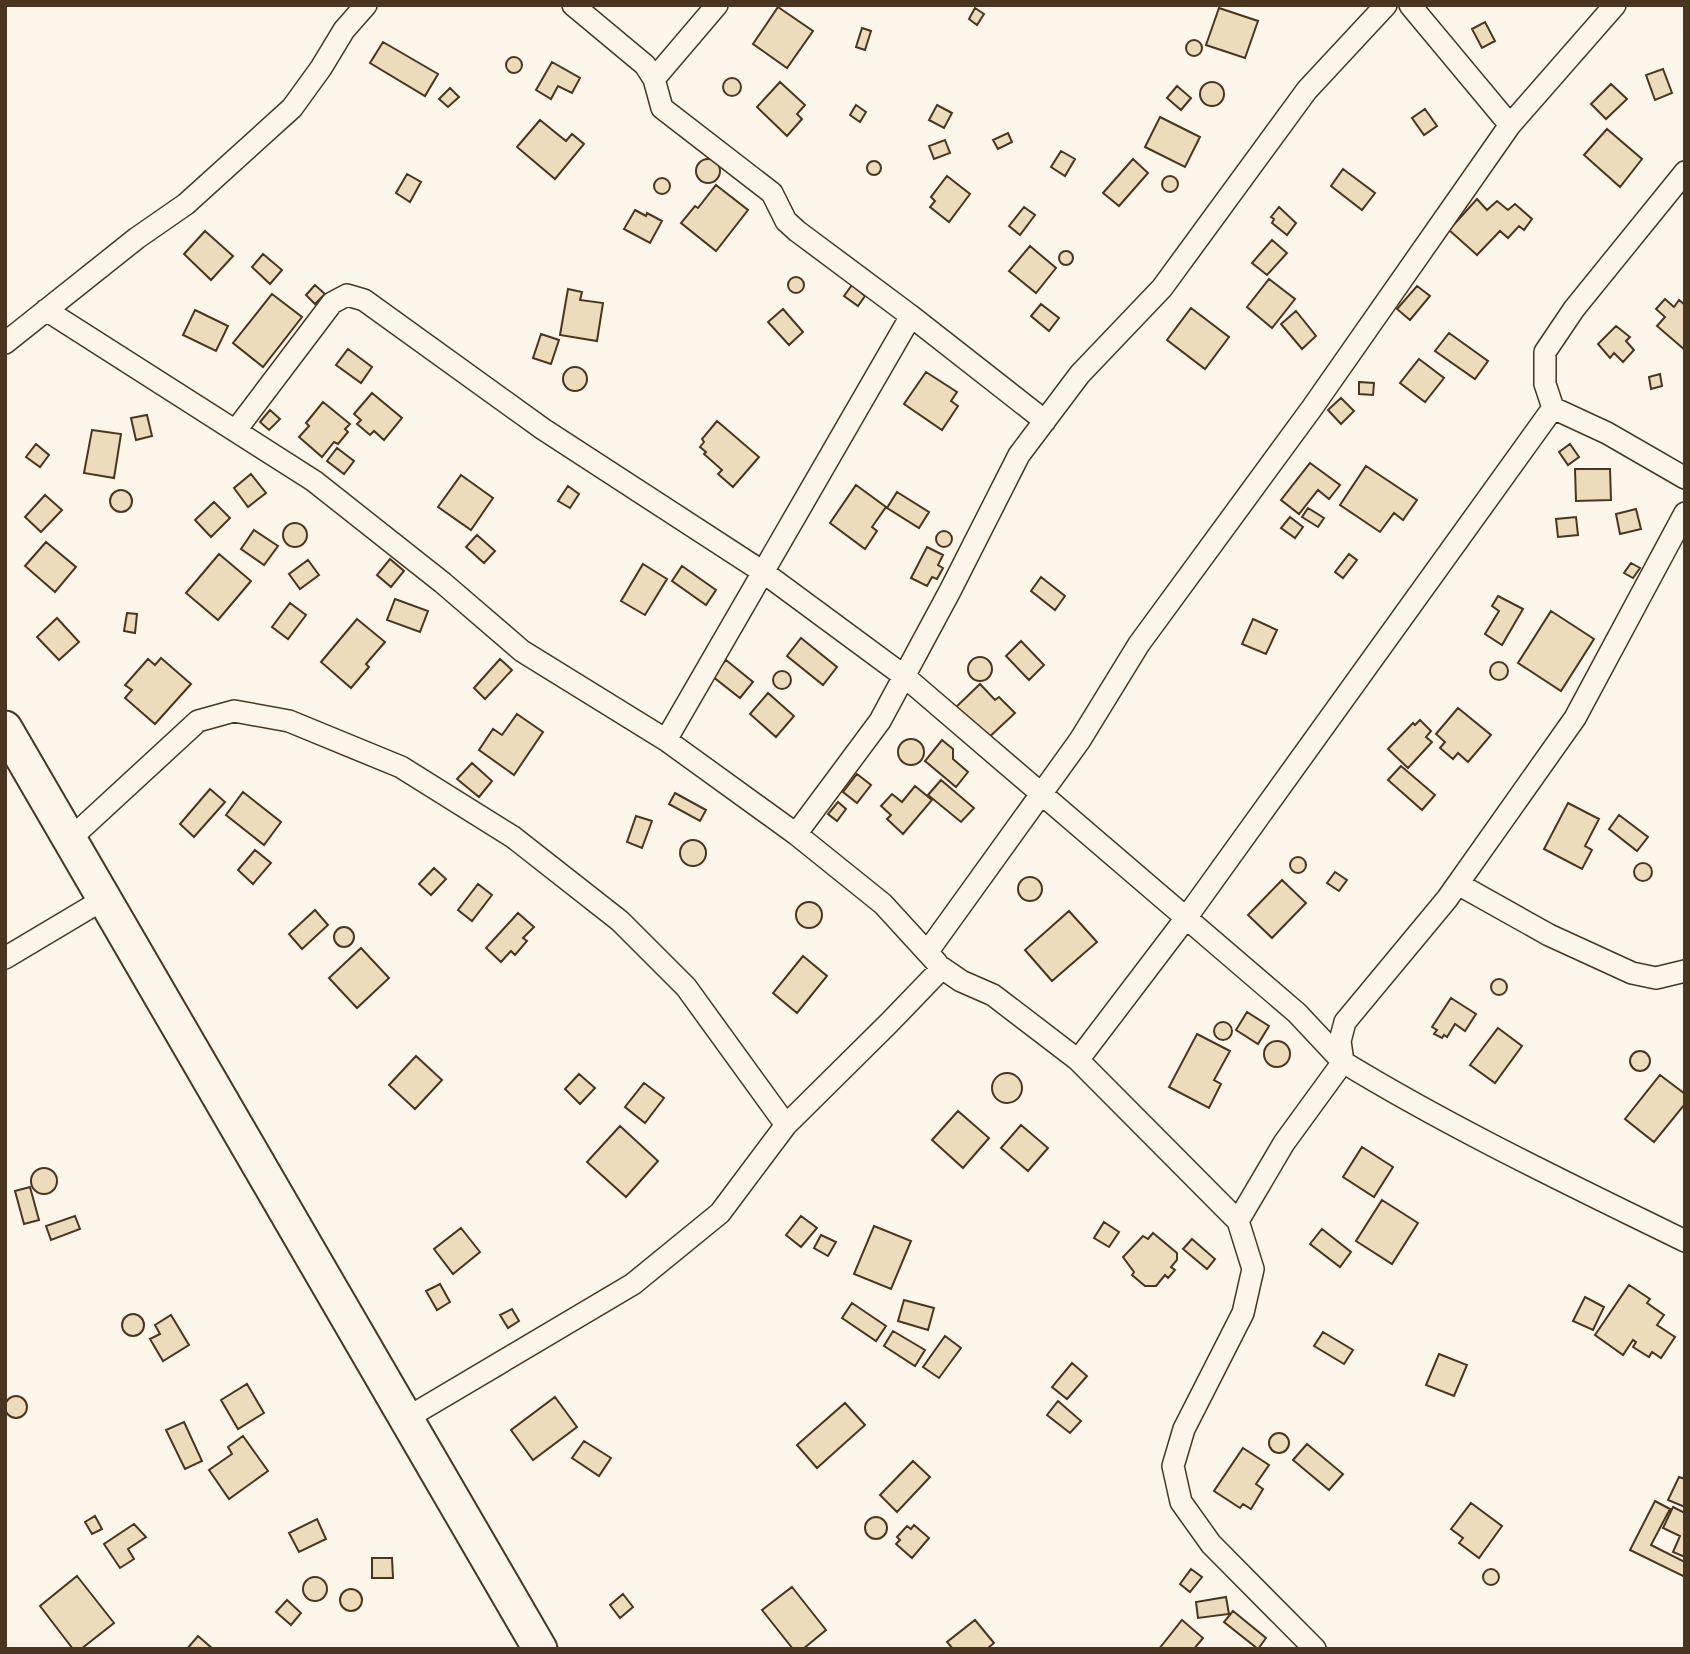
<svg xmlns="http://www.w3.org/2000/svg" width="1690" height="1654" font-family="'Crimson Pro',serif">
	<rect width="100%" height="100%" fill="#fbf6e9"/>
	<!-- building -->
	<path fill="#ecdcbc" stroke="#4a3520" stroke-width="2" d="M778 7 813 31 787 68 753 44Z
		M975 8 984 14 977 25 969 19Z
		M1219 8 1258 21 1245 58 1206 45Z
		M1485 22 1495 41 1482 48 1472 29Z
		M862 28 871 31 865 50 856 47Z
		M1186 48a8 8 0 1 1 16 0a8 8 0 1 1-16 0Z
		M383 42 438 74 425 96 370 63Z
		M506 65a8 8 0 1 1 16 0a8 8 0 1 1-16 0Z
		M552 62 580 78 572 93 558 86 551 99 536 90Z
		M1663 69 1672 93 1655 100 1646 75Z
		M723 87a9 9 0 1 1 18 0a9 9 0 1 1-18 0Z
		M780 82 805 105 797 114 802 119 787 136 757 107Z
		M1200 94a12 12 0 1 1 24 0a12 12 0 1 1-24 0Z
		M1611 84 1627 99 1606 119 1591 104Z
		M1177 86 1191 98 1181 110 1167 98Z
		M450 88 459 97 448 107 439 99Z
		M856 105 866 112 860 122 850 115Z
		M937 105 952 113 944 128 929 120Z
		M1425 109 1437 126 1424 135 1412 118Z
		M1160 117 1200 137 1185 167 1145 147Z
		M540 120 566 141 572 134 584 144 555 179 517 147Z
		M1607 129 1642 159 1620 187 1584 155Z
		M1008 133 1012 142 998 149 993 140Z
		M945 140 950 153 934 159 929 146Z
		M1061 151 1075 159 1065 176 1051 167Z
		M696 171a12 12 0 1 1 24 0a12 12 0 1 1-24 0Z
		M1133 159 1148 173 1119 206 1103 193Z
		M867 168a7 7 0 1 1 14 0a7 7 0 1 1-14 0Z
		M1343 169 1375 193 1362 210 1331 186Z
		M407 174 421 182 410 202 396 193Z
		M1162 184a8 8 0 1 1 16 0a8 8 0 1 1-16 0Z
		M947 176 970 194 949 222 930 207 935 201 931 197Z
		M654 186a8 8 0 1 1 16 0a8 8 0 1 1-16 0Z
		M716 185 748 210 716 251 681 223 695 206 698 208Z
		M1477 199 1487 210 1497 201 1508 210 1515 204 1532 219 1524 230 1519 226 1508 238 1500 231 1477 255 1449 230Z
		M1024 207 1035 215 1020 235 1009 226Z
		M1279 207 1296 223 1287 235 1272 223 1274 219 1271 217Z
		M635 210 646 216 647 213 662 221 650 243 624 229Z
		M205 231 233 256 211 280 184 254Z
		M1272 240 1287 253 1267 275 1252 263Z
		M1030 246 1056 268 1036 293 1009 271Z
		M1059 258a7 7 0 1 1 14 0a7 7 0 1 1-14 0Z
		M263 254 282 270 270 284 252 267Z
		M788 285a8 8 0 1 1 16 0a8 8 0 1 1-16 0Z
		M1269 279 1295 299 1272 328 1247 307Z
		M315 285 325 294 315 304 306 295Z
		M852 285 865 296 858 306 844 296Z
		M1417 286 1430 296 1410 320 1397 309Z
		M568 289 582 292 580 300 603 303 597 341 560 335Z
		M272 294 302 317 263 367 233 343Z
		M1665 299 1674 307 1679 300 1685 305V350L1657 326 1665 317 1656 309Z
		M1041 304 1059 318 1049 331 1031 316Z
		M1191 308 1229 337 1205 369 1167 340Z
		M783 309 803 332 789 345 768 322Z
		M195 310 228 326 216 351 183 335Z
		M1296 311 1316 336 1302 349 1281 324Z
		M1616 326 1630 337 1626 341 1634 350 1623 362 1614 353 1610 358 1598 344Z
		M1449 333 1488 361 1475 379 1435 351Z
		M541 334 559 340 551 364 533 358Z
		M348 349 372 367 361 383 336 365Z
		M1419 359 1444 378 1425 402 1400 383Z
		M563 379a12 12 0 1 1 24 0a12 12 0 1 1-24 0Z
		M926 372 957 392 951 401 958 406 942 430 904 404Z
		M1660 374 1662 386 1651 389 1649 377Z
		M1359 382 1374 383 1373 395 1359 394Z
		M372 393 402 418 384 440 374 431 370 435 357 424 361 420 354 414Z
		M1341 398 1354 411 1341 424 1328 410Z
		M323 402 350 424 345 429 348 432 338 444 334 442 322 457 299 437 309 426 306 423Z
		M270 410 280 419 269 430 260 422Z
		M147 415 152 436 136 440 131 418Z
		M717 421 759 457 733 487 718 474 722 470 704 454 706 452 700 447 704 442 702 439Z
		M92 430 121 434 114 478 84 473Z
		M36 444 49 455 40 467 26 457Z
		M1570 444 1579 457 1568 465 1559 452Z
		M337 448 354 461 344 474 327 461Z
		M1310 463 1340 485 1329 499 1318 490 1299 514 1281 500Z
		M1366 466 1417 500 1403 520 1394 513 1380 532 1340 505Z
		M1575 469H1610L1611 500 1576 501Z
		M251 474 266 493 248 507 234 488Z
		M461 475 493 498 471 530 438 507Z
		M856 485 886 507 872 527 877 531 865 549 830 523Z
		M568 486 579 494 570 508 558 501Z
		M110 501a11 11 0 1 1 22 0a11 11 0 1 1-22 0Z
		M897 492 929 512 919 528 887 508Z
		M45 495 62 510 41 532 25 517Z
		M214 502 230 518 211 537 195 520Z
		M1308 508 1324 518 1318 527 1302 517Z
		M1636 509 1641 529 1620 534 1616 514Z
		M1290 517 1303 527 1295 538 1281 528Z
		M1576 517 1578 535 1558 537 1556 519Z
		M283 535a12 12 0 1 1 24 0a12 12 0 1 1-24 0Z
		M254 530 278 546 264 565 241 549Z
		M936 539a8 8 0 1 1 16 0a8 8 0 1 1-16 0Z
		M477 535 495 551 484 563 466 547Z
		M46 542 76 567 55 592 25 566Z
		M927 547 943 555 938 565 943 568 937 579 932 577 927 586 911 578Z
		M219 554 251 581 218 620 186 593Z
		M1349 554 1357 560 1343 578 1335 572Z
		M390 559 404 571 391 587 377 575Z
		M308 560 319 575 300 589 289 574Z
		M1631 563 1640 568 1633 578 1624 573Z
		M643 564 667 579 645 615 621 601Z
		M682 566 716 590 706 605 672 581Z
		M1041 577 1065 596 1055 610 1031 591Z
		M1498 596 1523 609 1502 645 1485 634 1499 611 1492 606Z
		M395 599 428 611 420 632 387 620Z
		M290 603 306 615 288 639 272 627Z
		M1551 611 1594 639 1561 691 1518 663Z
		M127 613 137 614 135 633 124 631Z
		M57 618 79 642 59 660 37 637Z
		M357 619 385 642 366 664 369 667 351 688 321 662Z
		M1253 619 1277 630 1266 654 1242 644Z
		M801 638 837 667 823 685 787 656Z
		M1021 641 1044 665 1029 680 1006 656Z
		M968 669a12 12 0 1 1 24 0a12 12 0 1 1-24 0Z
		M161 658 191 684 155 724 125 698 132 690 125 685 148 659 155 665Z
		M500 659 512 670 485 699 474 688Z
		M726 660 753 682 740 698 712 676Z
		M1490 671a9 9 0 1 1 18 0a9 9 0 1 1-18 0Z
		M773 680a9 9 0 1 1 18 0a9 9 0 1 1-18 0Z
		M980 684 995 700 999 697 1015 713 985 741 954 709Z
		M768 693 794 716 776 737 750 714Z
		M1458 708 1491 735 1468 762 1458 753 1453 759 1440 748 1445 742 1436 734Z
		M517 714 543 732 514 775 479 750 493 729 502 735Z
		M1420 720 1431 731 1426 737 1432 742 1408 768 1388 749 1413 723 1415 725Z
		M898 752a13 13 0 1 1 26 0a13 13 0 1 1-26 0Z
		M942 740 953 749V759L968 772 956 787 925 761Z
		M472 763 492 781 479 797 457 779Z
		M1401 766 1435 795 1422 810 1388 780Z
		M857 774 871 785 857 803 843 792Z
		M941 780 974 808 961 822 928 795Z
		M915 786 932 800 903 834 887 819 891 815 881 806 892 794 902 802Z
		M210 789 225 802 194 837 180 824Z
		M243 792 281 822 264 845 226 815Z
		M675 793 706 810 700 821 669 804Z
		M838 802 846 809 837 821 828 814Z
		M1568 803 1599 819 1585 846 1592 850 1582 869 1544 849Z
		M1619 815 1648 837 1637 851 1609 829Z
		M636 816 652 821 642 848 627 842Z
		M680 853a13 13 0 1 1 26 0a13 13 0 1 1-26 0Z
		M255 850 271 863 253 884 238 870Z
		M1290 865a8 8 0 1 1 16 0a8 8 0 1 1-16 0Z
		M1634 872a9 9 0 1 1 18 0a9 9 0 1 1-18 0Z
		M434 868 446 879 431 895 419 884Z
		M1335 872 1347 880 1339 891 1327 883Z
		M1018 889a12 12 0 1 1 24 0a12 12 0 1 1-24 0Z
		M1282 880 1306 903 1272 938 1248 915Z
		M478 884 492 895 472 921 458 910Z
		M796 915a13 13 0 1 1 26 0a13 13 0 1 1-26 0Z
		M315 910 328 925 302 949 289 934Z
		M1069 911 1097 942 1052 981 1025 950Z
		M518 913 534 927 523 938 527 941 515 955 511 951 501 962 486 948Z
		M334 937a10 10 0 1 1 20 0a10 10 0 1 1-20 0Z
		M361 948 389 978 357 1008 329 978Z
		M803 956 827 976 797 1013 773 993Z
		M1491 987a8 8 0 1 1 16 0a8 8 0 1 1-16 0Z
		M1451 998 1476 1014 1465 1031 1455 1024 1447 1037 1444 1035 1442 1038 1434 1034 1437 1030 1432 1027Z
		M1247 1012 1269 1026 1258 1044 1236 1030Z
		M1214 1031a9 9 0 1 1 18 0a9 9 0 1 1-18 0Z
		M1498 1028 1522 1046 1495 1083 1470 1065Z
		M1197 1034 1230 1051 1214 1080 1221 1084 1209 1108 1169 1087Z
		M1264 1054a13 13 0 1 1 26 0a13 13 0 1 1-26 0Z
		M1630 1061a10 10 0 1 1 20 0a10 10 0 1 1-20 0Z
		M416 1056 442 1080 415 1109 389 1085Z
		M992 1088a15 15 0 1 1 30 0a15 15 0 1 1-30 0Z
		M579 1074 595 1088 580 1104 565 1089Z
		M1660 1075 1685 1094V1104L1654 1142 1625 1119Z
		M644 1083 664 1098 645 1123 625 1107Z
		M958 1111 989 1138 963 1168 932 1140Z
		M1021 1125 1048 1148 1028 1171 1001 1148Z
		M620 1126 658 1161 626 1197 587 1162Z
		M1362 1147 1393 1167 1374 1197 1343 1177Z
		M31 1181a13 13 0 1 1 26 0a13 13 0 1 1-26 0Z
		M30 1187 39 1220 24 1224 15 1191Z
		M1382 1200 1418 1223 1392 1264 1356 1241Z
		M75 1216 80 1229 51 1240 46 1226Z
		M801 1216 817 1228 801 1247 786 1235Z
		M1104 1222 1119 1232 1109 1247 1094 1238Z
		M874 1226 911 1241 891 1289 854 1274Z
		M461 1228 480 1252 453 1274 434 1249Z
		M1322 1229 1351 1252 1340 1267 1310 1244Z
		M1153 1233 1177 1253V1260L1171 1267 1175 1270 1168 1278 1165 1275 1156 1286H1145L1132 1275 1134 1272 1123 1257 1143 1236 1148 1239Z
		M821 1235 836 1242 828 1256 814 1248Z
		M1192 1239 1215 1259 1207 1269 1183 1249Z
		M440 1284 450 1302 437 1310 426 1291Z
		M1629 1285 1650 1299 1647 1303 1664 1315 1657 1325 1675 1337 1661 1358 1652 1352 1649 1357 1633 1347 1636 1342 1633 1340 1623 1355 1595 1335Z
		M1585 1297 1604 1307 1593 1330 1573 1321Z
		M904 1300 934 1308 928 1330 898 1321Z
		M852 1303 886 1326 876 1341 842 1318Z
		M512 1309 519 1321 508 1328 500 1315Z
		M122 1325a11 11 0 1 1 22 0a11 11 0 1 1-22 0Z
		M171 1315 189 1345 163 1361 150 1339 160 1334 155 1325Z
		M893 1331 925 1350 915 1366 884 1346Z
		M1323 1332 1353 1350 1344 1364 1314 1346Z
		M945 1336 961 1348 939 1378 923 1367Z
		M1439 1354 1467 1365 1454 1396 1426 1385Z
		M1072 1363 1087 1376 1067 1399 1052 1387Z
		M247 1384 264 1413 238 1429 221 1400Z
		M5 1407a11 11 0 1 1 22 0a11 11 0 1 1-22 0Z
		M555 1397 577 1427 533 1460 511 1430Z
		M1058 1401 1081 1421 1070 1433 1047 1415Z
		M845 1403 865 1425 817 1468 797 1445Z
		M184 1422 202 1461 185 1469 166 1430Z
		M1269 1443a10 10 0 1 1 20 0a10 10 0 1 1-20 0Z
		M243 1436 268 1471 229 1499 209 1470 232 1454 228 1447Z
		M584 1441 611 1458 599 1476 572 1458Z
		M1307 1444 1343 1474 1329 1490 1293 1460Z
		M1243 1448 1269 1465 1256 1484 1263 1489 1251 1509 1243 1504 1240 1508 1214 1491Z
		M913 1461 930 1477 897 1512 880 1495Z
		M1679 1477 1685 1479V1507L1668 1500Z
		M1655 1501 1670 1509 1651 1545 1685 1562V1577L1630 1550Z
		M1471 1503 1502 1526 1479 1558 1459 1543 1463 1538 1451 1529Z
		M1673 1507 1685 1513V1557L1673 1552 1680 1536 1663 1528Z
		M95 1516 102 1529 92 1534 85 1522Z
		M865 1528a11 11 0 1 1 22 0a11 11 0 1 1-22 0Z
		M317 1519 326 1539 299 1552 289 1533Z
		M134 1524 146 1537 128 1549 134 1559 120 1568 104 1544Z
		M914 1525 929 1538 912 1558 896 1544 900 1540 897 1537 907 1526 911 1529Z
		M372 1558H392L393 1578H372Z
		M1191 1569 1202 1577 1190 1592 1180 1584Z
		M1483 1577a8 8 0 1 1 16 0a8 8 0 1 1-16 0Z
		M77 1576 114 1623 81 1649H73L40 1606Z
		M303 1589a12 12 0 1 1 24 0a12 12 0 1 1-24 0Z
		M792 1587 826 1630 803 1649H793L762 1610Z
		M340 1600a11 11 0 1 1 22 0a11 11 0 1 1-22 0Z
		M623 1594 633 1607 620 1618 610 1605Z
		M1226 1597 1229 1614 1198 1618 1196 1602Z
		M287 1600 301 1613 291 1625 276 1612Z
		M1233 1611 1266 1638 1258 1649 1224 1622Z
		M975 1620 994 1643 987 1649H953L947 1642Z
		M1182 1620 1203 1638 1194 1649H1159Z
		M198 1636 213 1649H187Z"/>
	<g fill="none" stroke-linecap="round" stroke-linejoin="round">
		<!-- street casing -->
		<g stroke="#4a3520" stroke-width="24">
			<path id="street" d="M573 5 645 65 654 79 717 5
				M1410 5 1510 125
				M654 79 662 108 772 193 786 221 797 231 911 316 1045 421
				M46 310 314 481 443 583 522 651 666 740 796 834 883 904 937 963
				M5 343 137 238 186 204 292 108 321 68 344 30 366 5
				M1553 408 1545 384V352L1574 309 1685 172
				M236 430 332 303 347 295 364 300 543 429 763 572 904 676 1297 1013 1343 1062 1340 1041 1345 1022 1447 899 1575 718 1685 513
				M666 740 911 316
				M796 834 880 721 950 591 1019 455 1080 374 1162 288 1307 90 1386 5
				M70 839 198 721 234 711 289 721 401 767 513 837 620 921 686 987 786 1125
				M1458 884 1549 935 1632 973 1656 978 1685 971
				M928 951 1080 740 1139 644 1312 408 1510 125 1615 5
				M5 958 104 899
				M1078 1060 1238 1221 1284 1143 1343 1062C1453 1129 1569 1184 1685 1241
				M1238 1221 1253 1269 1243 1313 1184 1429 1173 1466 1181 1502 1211 1544 1315 1649
				M407 1418 633 1284 720 1213 786 1125 889 1023 942 968 961 981 993 995 1078 1060 1186 918 1553 408 1607 433 1685 478"/>
		</g>
		<!-- primary casing -->
		<g stroke="#4a3520" stroke-width="37">
			<path id="primary" d="M5 728 540 1649"/>
		</g>
		<!-- street -->
		<use href="#street" stroke="#fbf6e9" stroke-width="21"/>
		<!-- primary -->
		<use href="#primary" stroke="#fbf6e9" stroke-width="33"/>
	</g>
	<!-- border -->
	<rect width="1690" height="1654" fill="none" stroke="#4a3520" stroke-width="14"/>
</svg>
